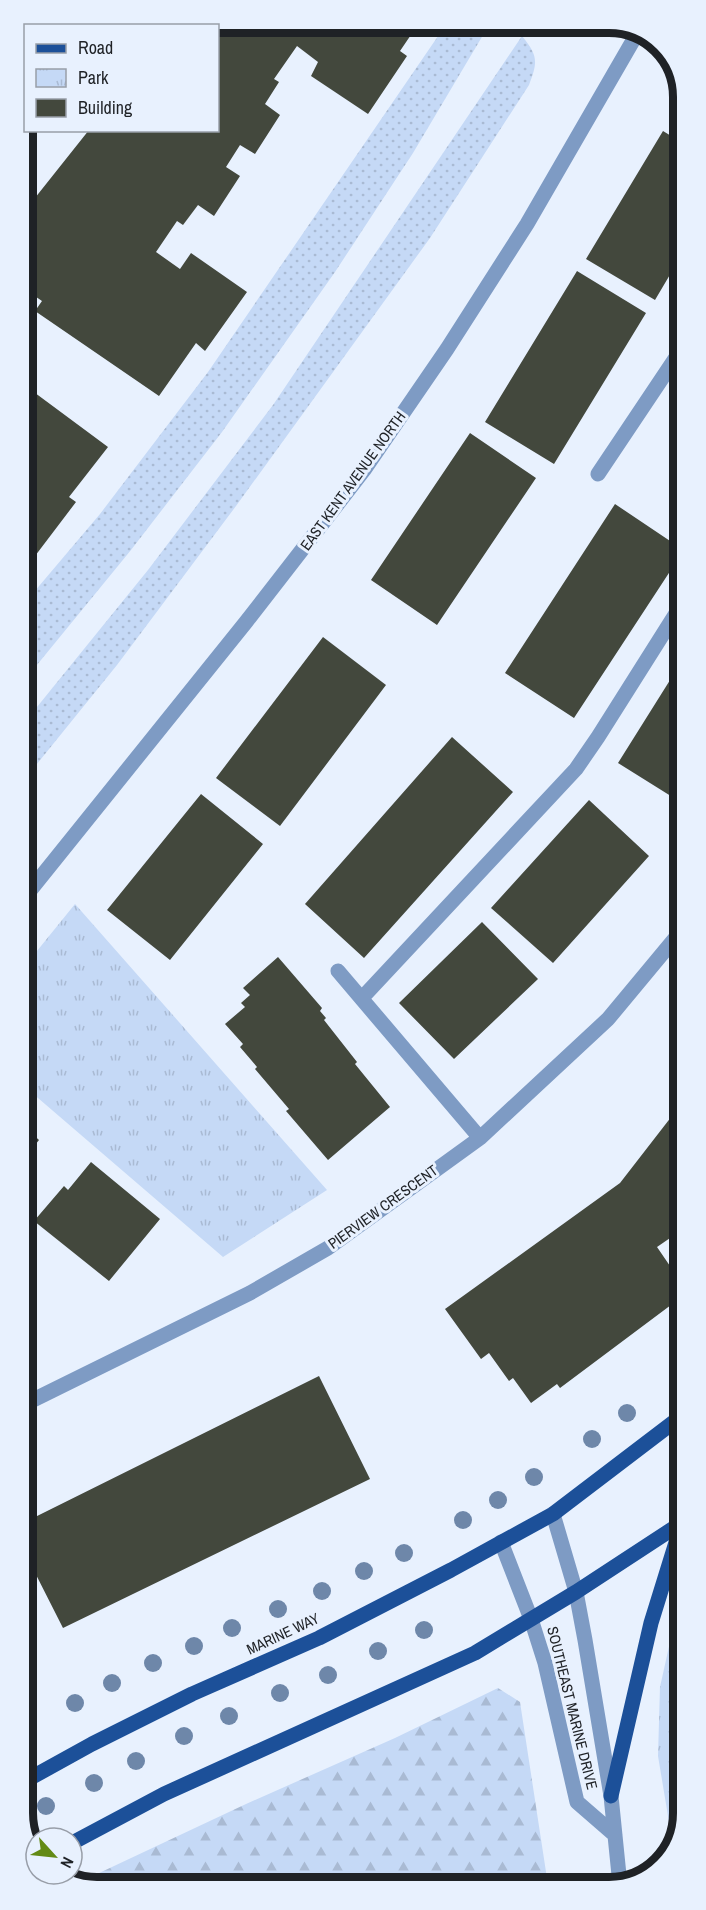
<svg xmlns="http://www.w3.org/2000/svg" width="706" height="1910" font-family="'Archivo Narrow',sans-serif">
	<defs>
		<pattern id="grass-dots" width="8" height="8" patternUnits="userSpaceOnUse" patternTransform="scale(1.5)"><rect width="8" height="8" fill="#c5d9f6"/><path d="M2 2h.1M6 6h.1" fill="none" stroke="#a9bad3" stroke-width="1.8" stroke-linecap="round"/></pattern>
		<pattern id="forest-firs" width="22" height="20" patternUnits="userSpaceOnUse" patternTransform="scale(1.5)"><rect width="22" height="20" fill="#c5d9f6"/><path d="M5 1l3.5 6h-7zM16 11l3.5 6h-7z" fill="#a9bad3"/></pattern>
		<pattern id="park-tufts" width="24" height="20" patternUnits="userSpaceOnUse" patternTransform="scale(1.5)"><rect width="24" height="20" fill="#c5d9f6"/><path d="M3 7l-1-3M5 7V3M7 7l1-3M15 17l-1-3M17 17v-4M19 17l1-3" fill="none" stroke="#a9bad3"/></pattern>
	</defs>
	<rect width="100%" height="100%" fill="#e8f1fe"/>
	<!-- grass -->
	<path fill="url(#grass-dots)" d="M447 23H487L489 25 413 153 335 272 222 432 131 550 23 682V605L100 514 208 372Z
		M522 36C538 56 538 61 529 85L430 238 236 506 117 665 24 780V723L148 570 273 405Z"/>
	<!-- forest -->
	<path fill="url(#forest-firs)" d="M498 1688 520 1702 548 1885 92 1887 80 1882 246 1804 395 1738Z"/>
	<!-- park -->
	<path fill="url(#park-tufts)" d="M75 904 327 1190 223 1257 24 1086V967Z
		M683 1605V1813L673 1846 658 1756 660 1687 674 1624Z"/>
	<!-- building -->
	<path fill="#43483d" d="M162 23H419L400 51 407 56 368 114 311 76 318 62 297 46 274 79 279 82 265 104 280 115 255 154 240 145 226 167 240 176 214 216 198 205 183 225 177 221 156 252 180 269 191 253 247 292 205 351 196 343 159 396 35 311 42 301 23 288V213L89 130H218V26H160Z
		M663 131 681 142V256L655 300 586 259Z
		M577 271 646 313 554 464 485 422Z
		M23 384 108 447 69 497 76 502 32 560 23 554Z
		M470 433 536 478 437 625 371 580Z
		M615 504 682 549V553L574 718 505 673Z
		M323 637 386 685 280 826 216 778Z
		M682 661V803L618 763Z
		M452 737 513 792 364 958 305 904Z
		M201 794 263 844 170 960 107 910Z
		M589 800 649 856 553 963 491 908Z
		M482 922 538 979 454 1059 399 1003Z
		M278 957 322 1008 320 1011 326 1018 324 1020 357 1062 355 1064 390 1107 328 1160 286 1111 289 1109 255 1069 257 1067 240 1047 243 1044 225 1024 245 1007 241 1003 250 995 243 988Z
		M24 1103 37 1114 26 1128 39 1140 24 1159Z
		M682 1103 683 1236 676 1231 673 1236 657 1247 670 1266 672 1264 683 1279V1296L560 1388 557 1384 531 1403 513 1378 509 1381 489 1353 481 1359 445 1309 620 1183Z
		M91 1162 160 1219 109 1281 34 1221 64 1186 68 1190Z
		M319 1376 370 1479 63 1628 25 1553V1522Z"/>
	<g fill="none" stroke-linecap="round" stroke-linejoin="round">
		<!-- minor -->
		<path stroke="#7e9bc4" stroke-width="15" d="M23 95 26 92
			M598 474 681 350
			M24 898 246 622 364 470 447 349 527 224 638 32
			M338 971 480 1138
			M362 998 576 769 598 737 682 604
			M25 1404 250 1293 328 1248 480 1138 608 1019 682 930
			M553 1514 576 1592 585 1640 611 1796 620 1885
			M501 1542 531 1619 545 1663 577 1802 615 1835"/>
		<!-- major -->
		<path stroke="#1c5099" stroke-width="15" d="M25 1781 92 1744 192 1694 319 1638 451 1570 553 1514 683 1415
			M611 1796 651 1623 682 1523
			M72 1843 164 1794 475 1653 576 1592 683 1522"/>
	</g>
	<!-- trees -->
	<g fill="#6e87a9">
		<circle cx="627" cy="1413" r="9"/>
		<circle cx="592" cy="1439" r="9"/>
		<circle cx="534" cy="1477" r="9"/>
		<circle cx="498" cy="1500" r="9"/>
		<circle cx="463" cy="1520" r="9"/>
		<circle cx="404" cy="1553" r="9"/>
		<circle cx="364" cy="1571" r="9"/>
		<circle cx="322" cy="1591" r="9"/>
		<circle cx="278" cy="1609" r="9"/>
		<circle cx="232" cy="1628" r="9"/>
		<circle cx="424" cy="1630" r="9"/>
		<circle cx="194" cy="1646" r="9"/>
		<circle cx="378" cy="1651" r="9"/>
		<circle cx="153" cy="1663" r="9"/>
		<circle cx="328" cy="1675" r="9"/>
		<circle cx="112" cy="1683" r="9"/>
		<circle cx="280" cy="1693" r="9"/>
		<circle cx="75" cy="1703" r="9"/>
		<circle cx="229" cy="1716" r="9"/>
		<circle cx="184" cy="1736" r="9"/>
		<circle cx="136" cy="1761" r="9"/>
		<circle cx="94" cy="1783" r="9"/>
		<circle cx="46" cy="1806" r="9"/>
	</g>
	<g text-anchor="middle" stroke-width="6" stroke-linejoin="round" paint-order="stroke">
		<!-- street labels -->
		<g font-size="15" fill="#1f2226" stroke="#e8f1fe">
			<text transform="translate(353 481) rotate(-54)" y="5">EAST KENT AVENUE NORTH</text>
			<text transform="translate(383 1207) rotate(-36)" y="5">PIERVIEW CRESCENT</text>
			<text transform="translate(283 1634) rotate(-25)" y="5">MARINE WAY</text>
			<text transform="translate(572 1708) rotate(76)" y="5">SOUTHEAST MARINE DRIVE</text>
		</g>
	</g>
	<!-- crop -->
	<path d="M0 0H706V1910H0ZM97 33H609A64 64 0 0 1 673 97V1813A64 64 0 0 1 609 1877H97A64 64 0 0 1 33 1813V97A64 64 0 0 1 97 33Z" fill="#e8f1fe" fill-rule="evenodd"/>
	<path fill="none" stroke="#1f2226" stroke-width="8" d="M97 33H609A64 64 0 0 1 673 97V1813A64 64 0 0 1 609 1877H97A64 64 0 0 1 33 1813V97A64 64 0 0 1 97 33Z"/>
	<!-- legend -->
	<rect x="24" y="24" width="195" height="108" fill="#e8f1fe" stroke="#989ea8" stroke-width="1.5"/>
	<rect x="36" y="44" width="30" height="9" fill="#1c5099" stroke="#989ea8" stroke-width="1.5"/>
	<text x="78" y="54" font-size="18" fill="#1f2226">Road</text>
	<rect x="36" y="69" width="30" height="18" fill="url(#park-tufts)" stroke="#989ea8" stroke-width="1.5"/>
	<text x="78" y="84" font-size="18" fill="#1f2226">Park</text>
	<rect x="36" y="99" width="30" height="18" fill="#43483d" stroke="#989ea8" stroke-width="1.5"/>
	<text x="78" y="114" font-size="18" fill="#1f2226">Building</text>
	<!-- north arrow -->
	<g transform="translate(54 1856) rotate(117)"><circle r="28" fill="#e8f1fe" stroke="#989ea8" stroke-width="1.5"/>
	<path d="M0-4.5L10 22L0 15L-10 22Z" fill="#638a15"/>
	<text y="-9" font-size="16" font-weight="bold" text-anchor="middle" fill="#1f2226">N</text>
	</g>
</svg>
